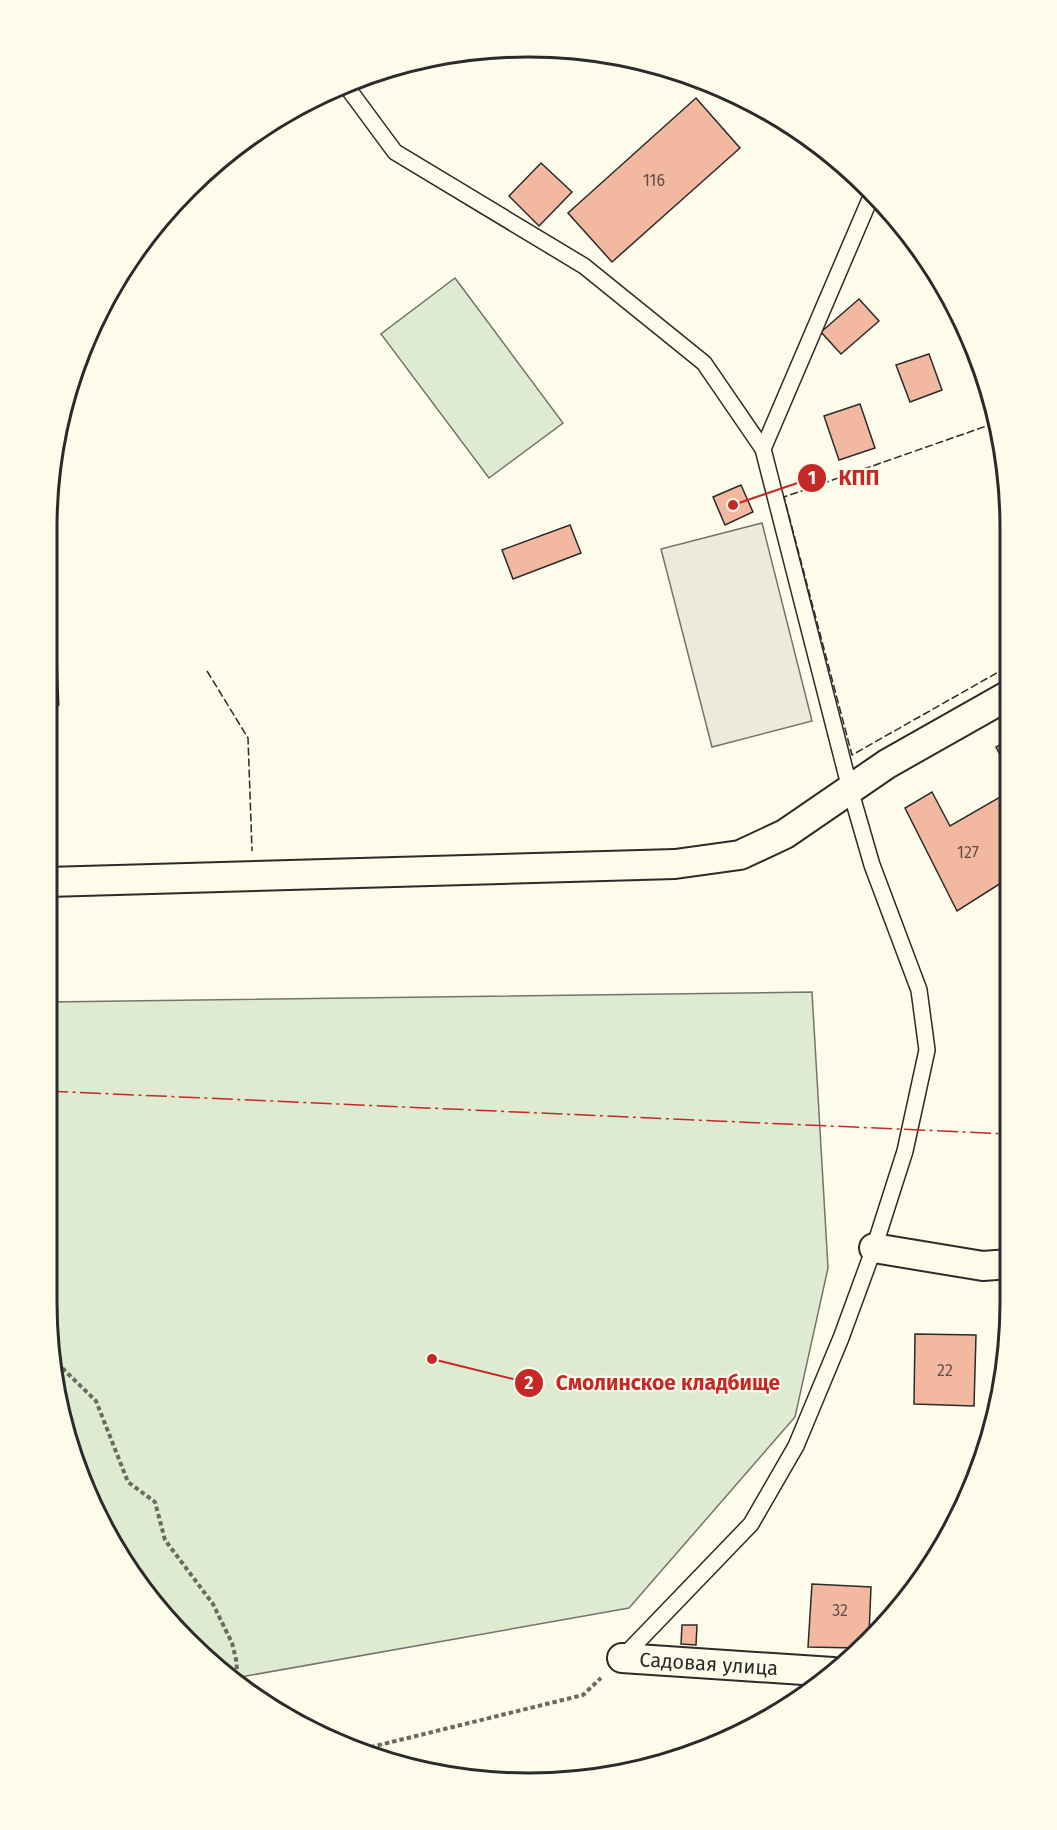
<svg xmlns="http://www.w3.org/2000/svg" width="1057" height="1830" font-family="'Fira Sans',sans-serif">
	<rect width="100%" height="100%" fill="#fdfbea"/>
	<!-- green -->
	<path fill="#deebd1" stroke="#74746e" stroke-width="1.5" d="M455 278 563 423 489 478 381 334Z
		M812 992 828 1268 795 1417 629 1608 235 1678 146 1595 94 1497 68 1430 47 1301V1012L49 1002Z"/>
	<!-- parking -->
	<path fill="#eceadb" stroke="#74746e" stroke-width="1.5" d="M762 523 812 721 712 747 661 549Z"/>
	<!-- building -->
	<path fill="#f2b8a0" stroke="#2b2b2b" stroke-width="1.5" d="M696 98 740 148 612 262 568 213Z
		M541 163 572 192 539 226 509 196Z
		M859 299 879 321 841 354 821 332Z
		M929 354 942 390 910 402 896 365Z
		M860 404 875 448 839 460 824 416Z
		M741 485 753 512 725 525 713 497Z
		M570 525 581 553 513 579 502 550Z
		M1009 740V772L996 747Z
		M932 792 950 826 1007 793 1009 799V878L957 911 905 808Z
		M1009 915V937L1002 919Z
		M915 1334 976 1335 974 1406 914 1404Z
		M812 1584 871 1587 869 1634 856 1648 808 1647Z
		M682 1625H697L696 1645 681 1644Z"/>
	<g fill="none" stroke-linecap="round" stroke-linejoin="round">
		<!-- lane casing -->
		<g stroke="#2b2b2b" stroke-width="18">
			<path id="lane" d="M344 83 395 152 584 266 704 363 763 449
				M622 1658 751 1524 796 1446 841 1338 874 1248 905 1151 927 1050 919 990 872 865 850 789 763 449 873 192"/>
		</g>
		<!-- street casing -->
		<g stroke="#2b2b2b" stroke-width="32">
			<g id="street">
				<path d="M47 882 675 864 740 855 785 834 887 764 1009 695"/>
				<path d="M874 1248 983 1266 1009 1264"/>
				<path id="s1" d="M622 1658 833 1672"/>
			</g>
		</g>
		<!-- path -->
		<path stroke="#6a6964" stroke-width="4" stroke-dasharray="4.5 3" stroke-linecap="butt" d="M57 1363 96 1401 128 1482 155 1502 165 1540 213 1604 232 1643 236 1659 238 1681
			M363 1749 583 1695 601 1678"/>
		<!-- lane -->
		<use href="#lane" stroke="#fdfbea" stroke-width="15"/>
		<!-- street -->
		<use href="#street" stroke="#fdfbea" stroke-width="28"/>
		<!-- fence -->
		<path stroke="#2b2b2b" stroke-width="1.5" stroke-dasharray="8 3" stroke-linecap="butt" d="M995 423 784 497 852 755 1009 666
			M207 671 248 738 252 851"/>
		<!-- wall -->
		<path stroke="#2b2b2b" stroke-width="3" d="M50 483 58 705"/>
		<!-- power -->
		<path stroke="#c62828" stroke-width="1.5" stroke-dasharray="21 4.5 3 4.5" stroke-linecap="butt" d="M47 1091 1009 1134"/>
	</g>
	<g text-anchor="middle" stroke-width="4.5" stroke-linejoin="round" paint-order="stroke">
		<!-- number labels -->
		<g font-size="16" fill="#5d4e48">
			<text x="654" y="186">116</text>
			<text x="968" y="858">127</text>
			<text x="945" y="1376">22</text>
			<text x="840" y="1616">32</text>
		</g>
		<!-- street labels -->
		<g font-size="20" fill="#2b2b2b" stroke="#fdfbea">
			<text dy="7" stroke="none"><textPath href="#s1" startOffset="87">Садовая улица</textPath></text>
		</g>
	</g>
	<!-- crop -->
	<path d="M0 0H1057V1830H0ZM528 57H529A471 471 0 0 1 1000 528V1302A471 471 0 0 1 529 1773H528A471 471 0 0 1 57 1302V528A471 471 0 0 1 528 57Z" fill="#fdfbea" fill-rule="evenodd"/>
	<path fill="none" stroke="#2b2b2b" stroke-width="3" d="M528 57H529A471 471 0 0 1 1000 528V1302A471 471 0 0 1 529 1773H528A471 471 0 0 1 57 1302V528A471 471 0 0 1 528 57Z"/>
	<!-- callouts -->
	<path fill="none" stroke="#c62828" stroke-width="2" d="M733 505L812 478M432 1359L529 1383"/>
	<g fill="#c62828" stroke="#fdfbea" stroke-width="2">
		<circle cx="733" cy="505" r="6"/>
		<circle cx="432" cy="1359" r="6"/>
		<circle cx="812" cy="478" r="15"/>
		<circle cx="529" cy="1383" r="15"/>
	</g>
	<g font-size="18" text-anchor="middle" font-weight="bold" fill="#fff">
		<text x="812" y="484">1</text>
		<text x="529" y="1389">2</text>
	</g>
	<g font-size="21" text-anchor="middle" font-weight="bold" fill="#c62828" stroke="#fdfbea" stroke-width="4.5" stroke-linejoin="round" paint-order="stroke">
		<text x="859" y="485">КПП</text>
		<text x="668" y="1390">Смолинское кладбище</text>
	</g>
</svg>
